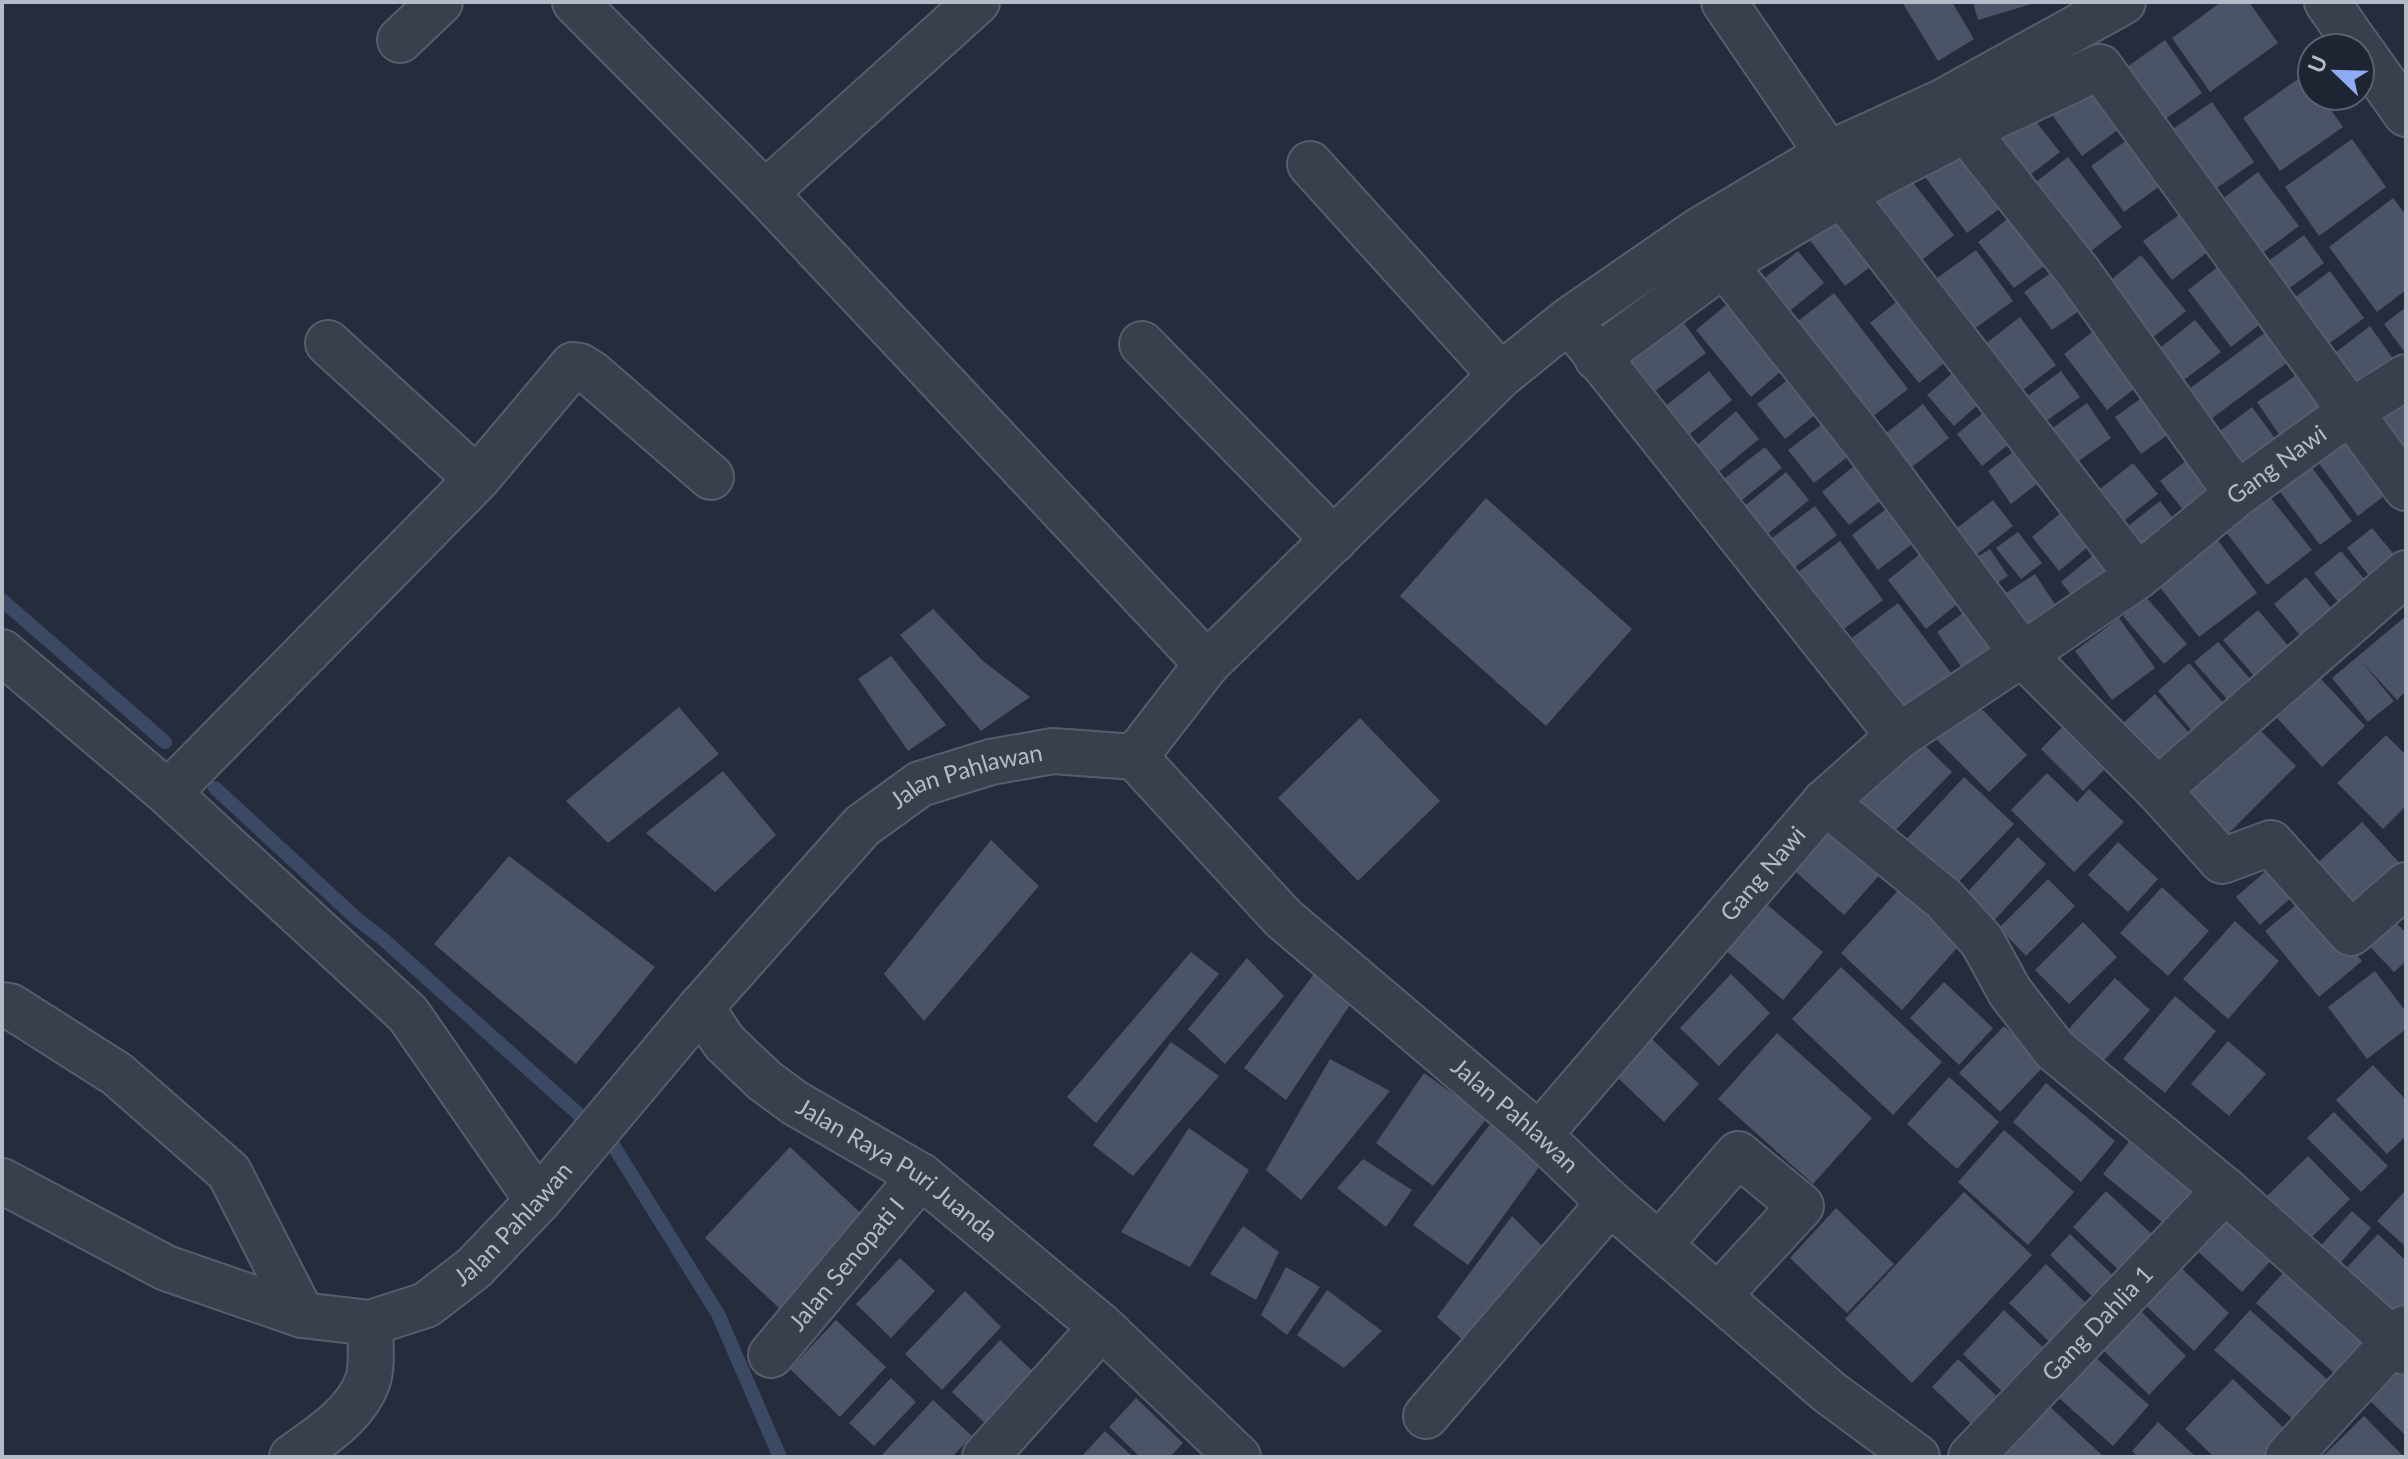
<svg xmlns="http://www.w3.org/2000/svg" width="2408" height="1459" font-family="Lato,sans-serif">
	<rect width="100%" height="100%" fill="#252d3d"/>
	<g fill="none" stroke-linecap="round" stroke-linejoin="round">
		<!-- stream -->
		<path stroke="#3b4965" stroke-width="14" d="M2 600 165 742
			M215 788 357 919 383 939 613 1145 718 1314 780 1457"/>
	</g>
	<!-- building -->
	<path fill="#4b5366" d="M1902 2H1952L1974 39 1938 61Z
		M1973 2H2034L2035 3 1978 20Z
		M2221 2H2249L2278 43 2210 92 2172 38Z
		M2165 40 2202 93 2154 127 2117 74Z
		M2305 74 2312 83V96H2321L2343 127 2280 171 2243 118Z
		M2091 85 2122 127 2082 156 2052 115Z
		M2212 102 2254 162 2204 197 2163 136Z
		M2026 109 2060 152 2021 182 1987 139Z
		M2131 137 2164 183 2124 212 2091 166Z
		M2352 139 2386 187 2319 236 2285 187Z
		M1965 141 2009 202 1967 233 1922 173Z
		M2068 157 2122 227 2081 259 2027 189Z
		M1905 172 1954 235 1914 266 1865 204Z
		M2258 172 2299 226 2249 263 2209 209Z
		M2393 198 2406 215V290L2377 312 2329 247Z
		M2187 209 2215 246 2172 280 2143 241Z
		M1847 210 1882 258 1845 286 1809 239Z
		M2018 211 2055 258 2014 288 1978 242Z
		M2304 235 2324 263 2276 298 2256 270Z
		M1976 250 2013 301 1970 332 1933 281Z
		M1798 251 1824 283 1780 319 1755 286Z
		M2141 255 2186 311 2146 343 2101 288Z
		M2224 262 2268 318 2231 347 2188 290Z
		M2062 265 2090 303 2052 330 2024 292Z
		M2330 271 2364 318 2319 351 2285 305Z
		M1834 293 1908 389 1863 424 1789 328Z
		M1905 295 1953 356 1919 383 1870 323Z
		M1737 296 1792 362 1751 397 1696 330Z
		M2406 307V354L2384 324Z
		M1678 315 1706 353 1646 398 1618 361Z
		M2020 317 2056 365 2016 395 1980 348Z
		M2195 320 2221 352 2180 383 2156 351Z
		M2101 325 2144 381 2107 410 2064 354Z
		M2274 326 2296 356 2207 422 2185 392Z
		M2370 326 2396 363 2353 395 2327 359Z
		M1963 364 1989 395 1954 426 1927 395Z
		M2308 367 2338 409 2287 446 2257 402Z
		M1709 371 1732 400 1680 442 1657 413Z
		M1799 371 1826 406 1785 439 1757 404Z
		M2061 371 2080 397 2039 426 2021 401Z
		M2406 385V442L2394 451 2367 413Z
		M2154 389 2180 426 2141 454 2115 417Z
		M1995 403 2021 434 1982 466 1957 434Z
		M2087 403 2111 438 2072 466 2047 432Z
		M1923 404 1949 438 1902 475 1876 441Z
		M2252 407 2283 449 2244 479 2212 437Z
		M1736 411 1759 439 1709 480 1687 454Z
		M1834 415 1859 448 1814 483 1788 450Z
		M2350 431 2393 489 2358 516 2314 457Z
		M2026 442 2050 474 2011 504 1988 471Z
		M1765 447 1782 468 1732 508 1715 486Z
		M2196 453 2228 493 2192 521 2160 481Z
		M1865 457 1892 492 1849 525 1822 492Z
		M2133 463 2158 494 2116 527 2091 496Z
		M2310 465 2352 521 2320 545 2278 489Z
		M1786 472 1809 500 1759 541 1736 513Z
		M2266 492 2312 550 2267 585 2222 527Z
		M1486 498 1632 629 1546 726 1400 596Z
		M1898 500 1924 535 1878 570 1852 535Z
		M1993 500 2013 526 1968 561 1948 535Z
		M2160 501 2181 529 2141 561 2119 533Z
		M1815 506 1837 535 1782 577 1760 547Z
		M2069 506 2096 540 2059 571 2032 537Z
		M2372 528 2403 565 2377 586 2347 548Z
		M2018 532 2042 563 2021 579 1996 548Z
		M2214 535 2257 593 2199 637 2155 581Z
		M1840 541 1883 600 1833 637 1790 578Z
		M1926 549 1965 598 1926 629 1888 580Z
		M1990 549 2008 576 1986 590 1968 563Z
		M2341 551 2375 592 2348 614 2314 573Z
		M2097 552 2121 582 2085 612 2061 582Z
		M2035 574 2066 621 2027 648 1995 600Z
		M2306 577 2341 620 2309 646 2274 604Z
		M2145 596 2187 644 2164 664 2123 616Z
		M1898 603 1952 674 1895 719 1840 647Z
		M1977 603 2004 642 1964 671 1937 632Z
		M933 609 983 661 1030 697 981 731 900 635Z
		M2258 610 2297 656 2262 685 2223 640Z
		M2406 616V691L2397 700 2361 661 2394 701 2368 722 2332 678Z
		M2119 618 2155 668 2112 700 2075 651Z
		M2218 642 2258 688 2235 708 2194 662Z
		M891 656 946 725 908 751 858 679Z
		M2189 663 2230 711 2199 739 2158 691Z
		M2320 678 2365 726 2322 767 2277 718Z
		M2155 694 2196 741 2161 772 2121 725Z
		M1972 699 2027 755 1989 792 1934 737Z
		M679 707 719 754 608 843 566 801Z
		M2073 716 2116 758 2083 791 2041 749Z
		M1360 718 1440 801 1358 881 1278 798Z
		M2254 724 2296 766 2224 838 2182 796Z
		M1914 735 1952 772 1889 837 1851 801Z
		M2386 735 2406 755V806L2383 829 2337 783Z
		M723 771 776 835 715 892 646 833Z
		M2047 773 2077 802 2089 789 2124 822 2074 872 2011 810Z
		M1964 777 2014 824 1950 891 1901 845Z
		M1827 818 1884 870 1844 915 1787 864Z
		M2362 822 2406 870 2353 919 2309 871Z
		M2018 837 2046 864 1990 925 1961 899Z
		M991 840 1039 886 924 1021 884 974Z
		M2118 842 2158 879 2128 912 2088 875Z
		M509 856 655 967 576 1064 434 944Z
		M2275 863 2299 891 2260 925 2236 897Z
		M2048 879 2075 906 2026 956 1999 928Z
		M1903 885 1964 940 1902 1010 1841 953Z
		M2162 887 2209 931 2168 976 2120 933Z
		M2308 895 2362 961 2319 997 2265 931Z
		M1764 902 1823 952 1783 1000 1724 949Z
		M2386 912 2406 933V961L2394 972 2360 936Z
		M2235 921 2279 961 2228 1019 2183 979Z
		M2083 922 2117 957 2069 1004 2035 970Z
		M1191 952 1219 974 1096 1123 1067 1097Z
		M1247 958 1284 996 1225 1064 1188 1029Z
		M1841 967 1942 1062 1893 1115 1792 1019Z
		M1316 971 1350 1005 1286 1100 1244 1068Z
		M2375 971 2406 1012V1029L2367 1059 2328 1007Z
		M1731 974 1770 1013 1719 1066 1680 1028Z
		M2115 978 2150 1010 2100 1065 2065 1033Z
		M1944 982 1993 1028 1959 1065 1910 1018Z
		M2175 996 2216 1031 2165 1093 2123 1059Z
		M2004 1026 2045 1065 2000 1112 1959 1073Z
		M1777 1033 1872 1118 1813 1184 1718 1099Z
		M1652 1039 1699 1084 1664 1122 1617 1077Z
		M2228 1041 2266 1074 2229 1116 2191 1084Z
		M1171 1042 1219 1076 1133 1176 1093 1145Z
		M1330 1059 1390 1091 1301 1200 1266 1170Z
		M2373 1065 2406 1100V1136L2387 1154 2336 1100Z
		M1424 1073 1487 1118 1433 1186 1376 1143Z
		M1949 1077 1999 1122 1957 1169 1907 1124Z
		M2046 1083 2115 1141 2081 1182 2013 1122Z
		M2334 1112 2388 1166 2361 1192 2307 1138Z
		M1494 1119 1542 1163 1468 1265 1413 1225Z
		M1189 1128 1249 1170 1190 1267 1121 1232Z
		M2004 1130 2074 1192 2028 1245 1958 1182Z
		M2136 1133 2206 1191 2173 1231 2103 1174Z
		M790 1147 867 1219 782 1311 705 1238Z
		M2308 1156 2350 1199 2308 1241 2266 1197Z
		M1363 1159 1412 1190 1386 1227 1337 1188Z
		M2406 1190V1247L2377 1221Z
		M2106 1191 2157 1239 2124 1275 2073 1227Z
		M1964 1192 2032 1255 1912 1383 1845 1319Z
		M1836 1208 1894 1264 1847 1313 1790 1258Z
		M2229 1208 2278 1253 2242 1292 2193 1247Z
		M2352 1211 2371 1228 2335 1269 2315 1252Z
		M1512 1216 1548 1252 1464 1341 1437 1317Z
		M1243 1226 1279 1252 1256 1300 1210 1274Z
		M2070 1234 2120 1282 2099 1303 2050 1255Z
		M2378 1234 2406 1261V1307L2388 1325 2338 1277Z
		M900 1258 935 1291 891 1338 856 1304Z
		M2292 1263 2379 1341 2343 1381 2256 1303Z
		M2046 1264 2094 1311 2057 1349 2009 1303Z
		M2178 1265 2229 1313 2194 1351 2143 1303Z
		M1286 1267 1320 1287 1287 1335 1261 1315Z
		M1327 1290 1382 1331 1344 1368 1297 1335Z
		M965 1291 1001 1327 942 1390 905 1354Z
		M2137 1307 2186 1356 2149 1395 2099 1346Z
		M2004 1310 2050 1354 2008 1397 1963 1354Z
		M2250 1310 2337 1388 2302 1427 2214 1350Z
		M836 1320 886 1367 840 1417 790 1369Z
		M1000 1340 1037 1375 989 1427 952 1392Z
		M2095 1357 2149 1405 2113 1446 2059 1398Z
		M1958 1359 2006 1405 1981 1433 1932 1387Z
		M2399 1360 2406 1367V1436L2364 1395Z
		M891 1378 916 1402 874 1446 849 1423Z
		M2233 1379 2291 1435 2270 1457H2214L2185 1429Z
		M1136 1398 1183 1443 1170 1457H1140L1109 1427Z
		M933 1400 972 1436 952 1457H883L881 1456Z
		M2046 1403 2104 1457H1996Z
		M2364 1416 2404 1457H2322Z
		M2158 1422 2196 1457H2138L2132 1451Z
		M1105 1431 1133 1457H1081Z"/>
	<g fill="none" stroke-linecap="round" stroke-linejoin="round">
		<!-- minor casing -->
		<g stroke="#575d6b" stroke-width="48">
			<g id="minor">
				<path d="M575 2 765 193 1207 664"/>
				<path d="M1724 2 1828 154"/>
				<path d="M2327 2 2359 48"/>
				<path d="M400 40 440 2"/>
				<path d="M2360 49 2406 114"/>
				<path d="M1966 130 2079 273 2237 494"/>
				<path d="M1310 164 1501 375"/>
				<path d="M765 193 977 2"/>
				<path d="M1842 194 2138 576"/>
				<path d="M1724 264 1863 440 2022 654 2158 790 2222 861 2271 843 2351 933 2406 885"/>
				<path d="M1580 334 1899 736"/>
				<path d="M1142 344 1334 540"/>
				<path d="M1597 358 1724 264 1842 194 1966 130 2100 67 2406 488"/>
				<path d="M477 479 573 365 580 366 591 373 711 477"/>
				<path id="s1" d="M2037 645 2138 576 2237 494 2350 412 2406 377"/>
				<path d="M2 652 168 793 408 1014 538 1201"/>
				<path d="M1135 757 1207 664 1501 375 1569 320 1698 231 1828 154 1944 101 2123 2"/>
				<path d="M2158 790 2406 573"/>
				<path d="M168 793 477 479 328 343"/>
				<path d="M1825 802 1944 899 1982 941 2010 992 2055 1050 2225 1190 2406 1352"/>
				<path d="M2 1005 10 1006 117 1074 229 1172 302 1315"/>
				<path id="s2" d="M701 1007 724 1042 765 1081 795 1103 921 1176 1102 1327 1238 1457"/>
				<path id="s3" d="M1539 1135 1825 802 1899 736 2022 654"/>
				<path id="s4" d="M2 1181 166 1268 302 1315 370 1323 426 1305 474 1268 538 1201 701 1007 862 826 920 784 991 762 1053 751 1135 757 1283 918 1539 1135 1608 1201 1829 1392 1917 1457"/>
				<path d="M1659 1245 1738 1154 1801 1206 1718 1296"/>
				<path id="s5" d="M771 1355 921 1176"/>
				<path d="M1426 1416 1595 1220 1608 1201"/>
				<path d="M292 1457C320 1437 356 1415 368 1380 373 1363 370 1341 370 1323"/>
				<path d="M985 1457 1102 1327"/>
				<path id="s6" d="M1971 1457 2225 1190"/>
				<path d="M2288 1457 2406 1328"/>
			</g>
		</g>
		<!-- minor -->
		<use href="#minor" stroke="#393f4d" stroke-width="44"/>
	</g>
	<g text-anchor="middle" stroke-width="7" stroke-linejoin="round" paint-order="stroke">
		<!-- street labels -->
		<g font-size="24" fill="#b5bac8" stroke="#1e2432">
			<text dy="8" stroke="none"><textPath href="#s1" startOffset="300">Gang Nawi</textPath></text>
			<text dy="8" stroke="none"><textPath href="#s4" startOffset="1224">Jalan Pahlawan</textPath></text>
			<text dy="8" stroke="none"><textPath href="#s3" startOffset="344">Gang Nawi</textPath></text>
			<text dy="8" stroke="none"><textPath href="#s4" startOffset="1920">Jalan Pahlawan</textPath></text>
			<text dy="8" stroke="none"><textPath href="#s2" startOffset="258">Jalan Raya Puri Juanda</textPath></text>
			<text dy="8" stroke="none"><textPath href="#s4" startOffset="576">Jalan Pahlawan</textPath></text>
			<text dy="8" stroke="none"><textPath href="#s5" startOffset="118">Jalan Senopati I</textPath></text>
			<text dy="8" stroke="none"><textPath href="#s6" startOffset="184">Gang Dahlia 1</textPath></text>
		</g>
	</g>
	<!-- border -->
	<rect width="2408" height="1459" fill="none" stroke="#b5bac8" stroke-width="8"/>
	<!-- north arrow -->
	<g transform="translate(2336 72) rotate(293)"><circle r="38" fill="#1e2432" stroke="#5a606e" stroke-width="2"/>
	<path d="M0-6L14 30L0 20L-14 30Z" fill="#8eabf4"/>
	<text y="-12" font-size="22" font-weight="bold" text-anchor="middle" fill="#b5bac8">U</text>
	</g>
</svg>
